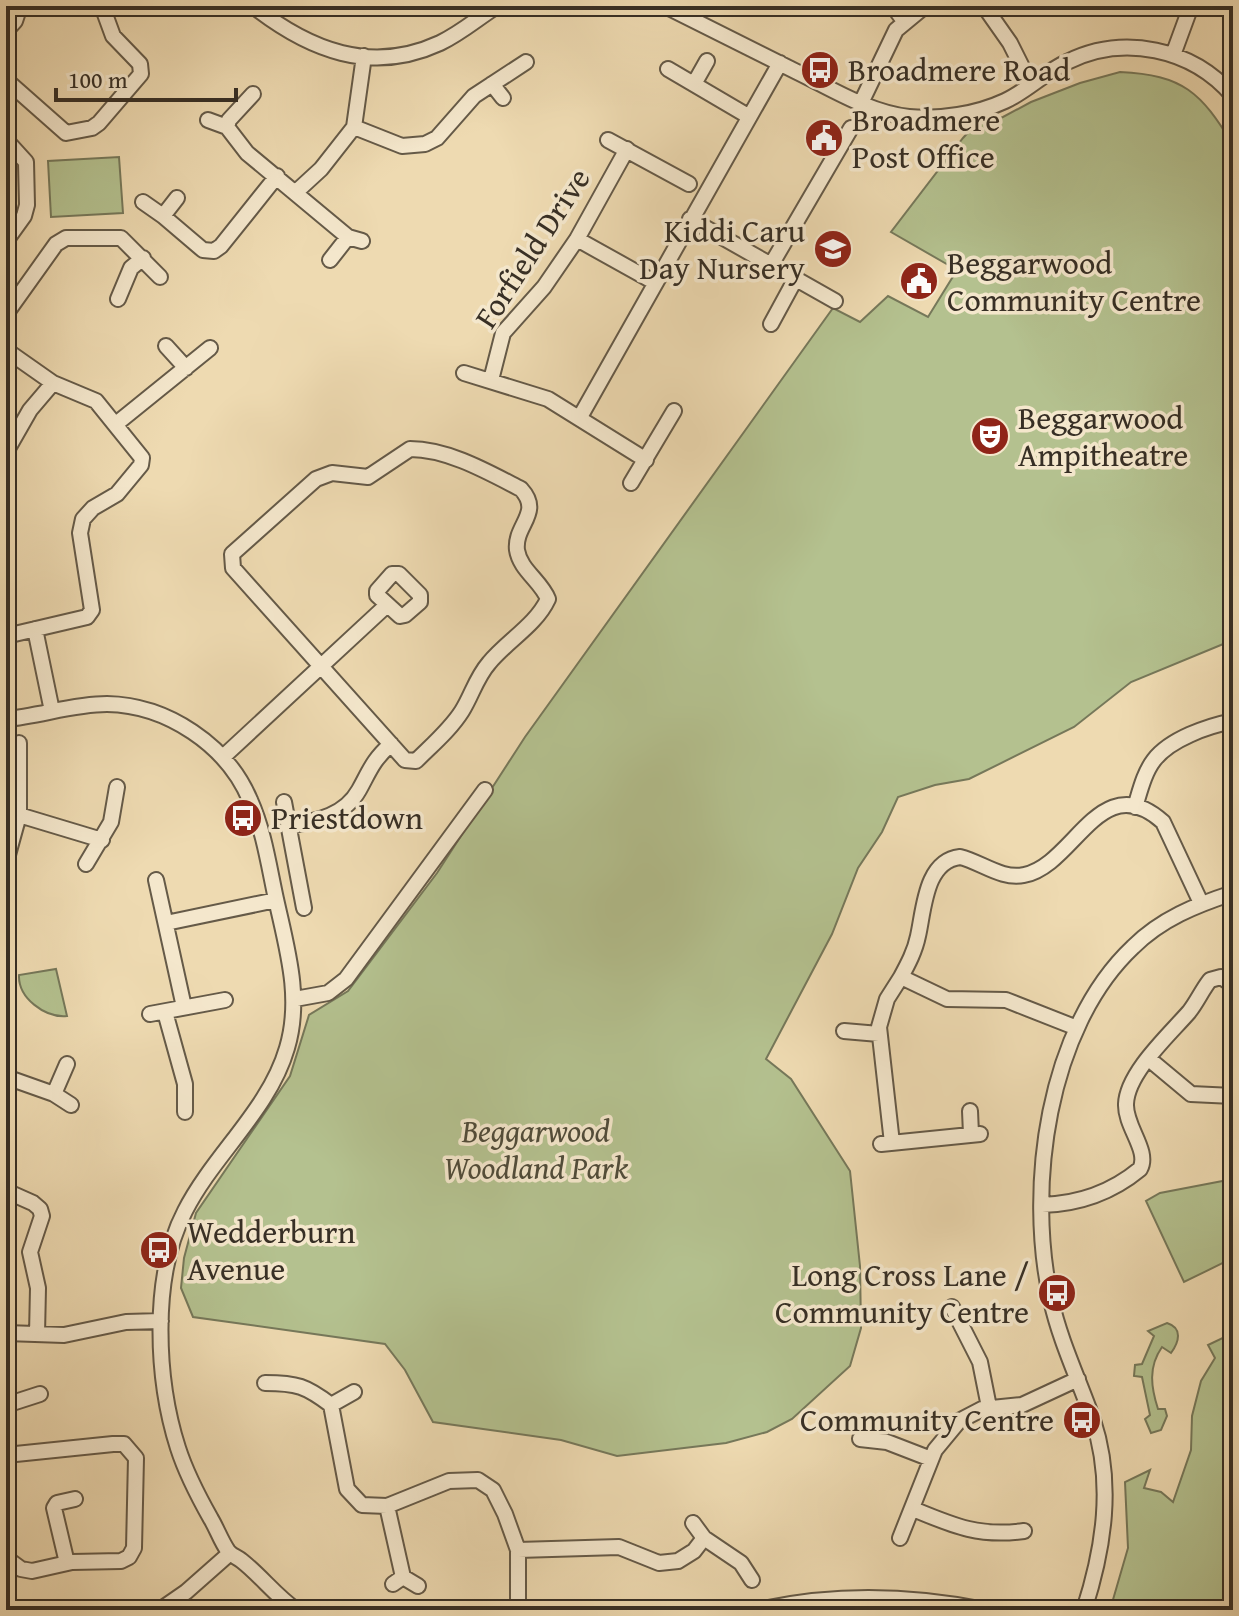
<svg xmlns="http://www.w3.org/2000/svg" width="1239" height="1616" font-family="'Gentium Book Plus',serif">
	<rect width="100%" height="100%" fill="#eedab1"/>
	<filter id="stains"><feTurbulence type="fractalNoise" baseFrequency=".0025" numOctaves="4"/><feColorMatrix values="0 0 0 0 .2 0 0 0 0 .09 0 0 0 0 .02 0 0 0 .5 -.17"/></filter>
	<radialGradient id="worn" r=".72"><stop offset=".6" stop-color="#630" stop-opacity="0"/><stop offset="1" stop-color="#630" stop-opacity=".3"/></radialGradient>
	<!-- green -->
	<path fill="#b4c18f" stroke="#76785a" stroke-width="2" d="M1120 72C1183 75 1201 92 1233 145V640L1131 682 1074 727 969 779 935 785 898 797 882 832 858 868 832 934 766 1059 791 1079 850 1171 860 1266 861 1328 850 1366 792 1419 767 1432 726 1443 617 1456 561 1440 433 1422 405 1370 385 1344 193 1317 181 1288 184 1258 196 1213 290 1076 309 1015 348 991 437 873 525 737 833 308 860 322 888 296 928 317 957 270 891 232 963 138 975 125 1003 117 1031 102 1080 83Z
		M119 157 123 213 51 217 48 161Z
		M56 969 67 1016C45 1018 18 998 19 975Z
		M1233 1179V1258L1184 1282 1146 1201 1160 1193Z
		M1167 1323C1183 1328 1179 1342 1171 1353L1162 1347C1148 1367 1151 1387 1158 1409H1165L1167 1416 1161 1430 1151 1433 1145 1419 1150 1415 1142 1377 1134 1376 1135 1365 1142 1364 1154 1336 1148 1331Z
		M1233 1333V1610H1110L1128 1548 1125 1482 1150 1470 1144 1488 1161 1492 1173 1502 1191 1450 1192 1416 1201 1381 1215 1358 1208 1345Z"/>
	<g fill="none" stroke-linecap="round" stroke-linejoin="round">
		<!-- minor casing -->
		<g stroke="#655a48" stroke-width="18">
			<path id="minor" d="M253 6C309 50 371 75 440 43 461 33 478 18 497 6
				M665 6C709 28 753 50 797 72 832 89 870 113 909 117 940 120 977 114 1005 101 1027 91 1045 72 1067 62 1123 34 1192 48 1233 96
				M893 6 904 21
				M984 6 1010 43 1031 85
				M6 31 15 21 17 15 13 6
				M1173 55 1191 6
				M668 69 748 116
				M6 80 66 133 92 128 99 123 141 74 140 64 113 36 102 6
				M492 84 503 98
				M694 84 707 61
				M253 94 229 120 227 127 247 153 348 237
				M861 103 896 30 925 6
				M208 120 227 127
				M354 127 402 146 425 144 437 138 474 96 526 62
				M6 140 26 162 27 205 24 216 6 241
				M608 140 689 184
				M296 192 321 169 354 127 364 56
				M143 202 163 216 203 250 214 251 221 246 277 176
				M163 216 177 198
				M690 219 835 301
				M577 239 654 282
				M330 260 348 237 362 241
				M771 265 851 128
				M118 299 131 268 143 258
				M6 314 56 244 66 238H121L160 277
				M771 324 796 278
				M166 346 186 368
				M6 350 53 383 96 401 142 458 141 465 117 494 93 508 83 519 80 533 92 610 87 617 6 636
				M464 373 548 399 646 460
				M491 380 503 333 544 287 577 239 627 149
				M580 417 780 63
				M116 424 210 348
				M410 449C448 449 488 472 521 489 543 513 514 525 517 550 520 570 541 581 548 599 536 625 507 641 489 663 476 678 472 695 462 711 450 730 432 745 416 761L405 760 233 568 232 554 316 479 332 473 368 477Z
				M6 452 30 410 53 383
				M631 483 674 411
				M392 574H399L420 595V602L405 615 400 616 377 595V591Z
				M35 629 52 711
				M6 719C40 716 73 704 107 704 167 705 227 745 250 800 264 831 269 867 276 899 287 949 302 998 287 1048 269 1110 214 1154 185 1211 151 1276 156 1379 178 1448 186 1473 198 1496 211 1519 217 1529 221 1541 228 1551 232 1556 237 1557 242 1561 261 1576 276 1596 296 1610
				M223 757 387 605
				M284 802 304 908
				M1135 807C1140 791 1144 773 1154 760 1170 739 1208 726 1233 721
				M19 815 102 840
				M288 826C315 821 344 817 359 790 370 770 373 760 391 744
				M6 862 19 815V743
				M86 864 111 822 117 787
				M156 880 184 1007
				M166 923 276 900
				M295 999 328 993 346 979 485 790
				M165 1012 185 1084V1112
				M150 1014 225 1000
				M1077 1028 1006 1000 947 999 901 977C908 964 915 951 918 936 924 910 925 861 960 857 981 862 1002 880 1024 875 1075 865 1100 766 1163 822L1201 903
				M844 1031 879 1034
				M1149 1059 1191 1094 1233 1096
				M6 1077 54 1094 71 1105
				M54 1094 67 1064
				M970 1111 971 1134
				M892 1143 879 1027 887 999 901 977
				M881 1144 980 1134
				M6 1191 33 1203 40 1209 42 1216 30 1252 38 1288 37 1334
				M1042 1205C1079 1204 1111 1193 1140 1169 1150 1151 1125 1127 1126 1104 1127 1073 1169 1035 1189 1012 1197 1002 1202 990 1210 980L1221 977 1233 985
				M952 1307 980 1362 989 1407
				M6 1333 64 1335 126 1322 161 1321
				M265 1383C297 1383 306 1386 331 1405L354 1392
				M6 1405 40 1394
				M331 1405 347 1489 362 1505 387 1506 449 1481 478 1480 493 1490 505 1514 518 1550V1610
				M860 1439 887 1442 931 1459
				M6 1455 113 1444H124L136 1458 134 1548 129 1557 121 1561 72 1562 32 1571 21 1569 6 1558
				M387 1506 403 1577
				M913 1509C954 1526 979 1537 1024 1531
				M693 1523 704 1538 741 1563 752 1580
				M900 1538 935 1450 959 1421 982 1409 1022 1405 1078 1379
				M518 1550 619 1547 659 1563 678 1561 694 1551 704 1538
				M67 1563 54 1508 57 1503 75 1499
				M393 1584 403 1577 418 1586
				M160 1610 186 1592 229 1554
				M759 1610C834 1593 910 1595 985 1610
				M1084 1610C1104 1548 1114 1483 1093 1420 1079 1380 1060 1341 1051 1300 1026 1188 1047 1028 1133 947 1161 919 1196 905 1233 893"/>
		</g>
		<!-- minor -->
		<use href="#minor" stroke="#f4e7cc" stroke-width="14"/>
	</g>
	<!-- icons -->
	<defs>
		<g id="bus-disc" transform="scale(2)"><circle r="9.5" fill="#8f2418" stroke="#f4e7cc"/><path d="M-5-6H5V4H4V6H2V4H-2V6H-4V4H-5ZM-3.5-4V0h7V-4ZM-3.5 1.2v1.5H-2V1.2ZM2 1.2v1.5H3.5V1.2Z" fill="#fff"/></g>
		<g id="civic-disc" transform="scale(2)"><circle r="9.5" fill="#8f2418" stroke="#f4e7cc"/><path d="M-.6-6.5H3V-4.5H.6V-3L4-1V1h2V6H-6V1h2V-1L-.6-3ZM-1.2 2.5V6h2.4V2.5Z" fill="#fff"/></g>
		<g id="school-disc" transform="scale(2)"><circle r="9.5" fill="#8f2418" stroke="#f4e7cc"/><path d="M0-5L7-2L0 1L-7-2ZM-4 1L0 2.5L4 1V4Q0 6-4 4Z" fill="#fff"/></g>
		<g id="theatre-disc" transform="scale(2)"><circle r="9.5" fill="#8f2418" stroke="#f4e7cc"/><path d="M-5-5.5Q0-4 5-5.5V0Q5 5 0 6Q-5 5-5 0ZM-3.3-2.5H-1v1.5H-3.3ZM1-2.5H3.3v1.5H1ZM-2.8 1Q0 5.5 2.8 1Z" fill="#fff"/></g>
	</defs>
	<g fill-rule="evenodd">
		<use href="#bus-disc" x="820" y="70"/>
		<use href="#civic-disc" x="824" y="138"/>
		<use href="#school-disc" x="833" y="249"/>
		<use href="#civic-disc" x="919" y="281"/>
		<use href="#theatre-disc" x="990" y="436"/>
		<use href="#bus-disc" x="243" y="818"/>
		<use href="#bus-disc" x="159" y="1250"/>
		<use href="#bus-disc" x="1057" y="1293"/>
		<use href="#bus-disc" x="1082" y="1420"/>
	</g>
	<g text-anchor="middle" stroke-width="7" stroke-linejoin="round" paint-order="stroke">
		<!-- poi labels -->
		<g font-size="32" fill="#372f25" stroke="#f4e7cc" text-anchor="start">
			<text x="848" y="81">Broadmere Road</text>
			<text x="852" y="131">Broadmere<tspan x="852" dy="37">Post Office</tspan></text>
			<text x="805" y="242" text-anchor="end">Kiddi Caru<tspan x="805" dy="37">Day Nursery</tspan></text>
			<text x="947" y="274">Beggarwood<tspan x="947" dy="37">Community Centre</tspan></text>
			<text x="1018" y="429">Beggarwood<tspan x="1018" dy="37">Ampitheatre</tspan></text>
			<text x="271" y="829">Priestdown</text>
			<text x="187" y="1243">Wedderburn<tspan x="187" dy="37">Avenue</tspan></text>
			<text x="1029" y="1286" text-anchor="end">Long Cross Lane /<tspan x="1029" dy="37">Community Centre</tspan></text>
			<text x="1054" y="1431" text-anchor="end">Community Centre</text>
		</g>
		<!-- street labels -->
		<g font-size="32" fill="#372f25" stroke="#f4e7cc">
			<text transform="translate(532 248) rotate(-57)" y="11">Forfield Drive</text>
		</g>
		<!-- park labels -->
		<g font-size="32" font-style="italic" fill="#504c3a" stroke="#f4e7cc">
			<text x="536" y="1142">Beggarwood<tspan x="536" dy="37">Woodland Park</tspan></text>
		</g>
	</g>
	<!-- margin -->
	<rect width="1239" height="1616" fill="none" stroke="#eedab1" stroke-width="32"/>
	<rect x="8" y="8" width="1223" height="1600" fill="none" stroke="#372f25" stroke-width="4"/>
	<rect x="16" y="16" width="1207" height="1584" fill="none" stroke="#372f25" stroke-width="2"/>
	<!-- scale -->
	<path d="M56 88v12h180v-12" fill="none" stroke="#372f25" stroke-width="4"/>
	<text x="68" y="88" font-size="24" fill="#372f25" stroke="#f4e7cc" stroke-width="6" paint-order="stroke">100 m</text>
	<rect width="100%" height="100%" filter="url(#stains)"/>
	<rect width="100%" height="100%" fill="url(#worn)"/>
</svg>
